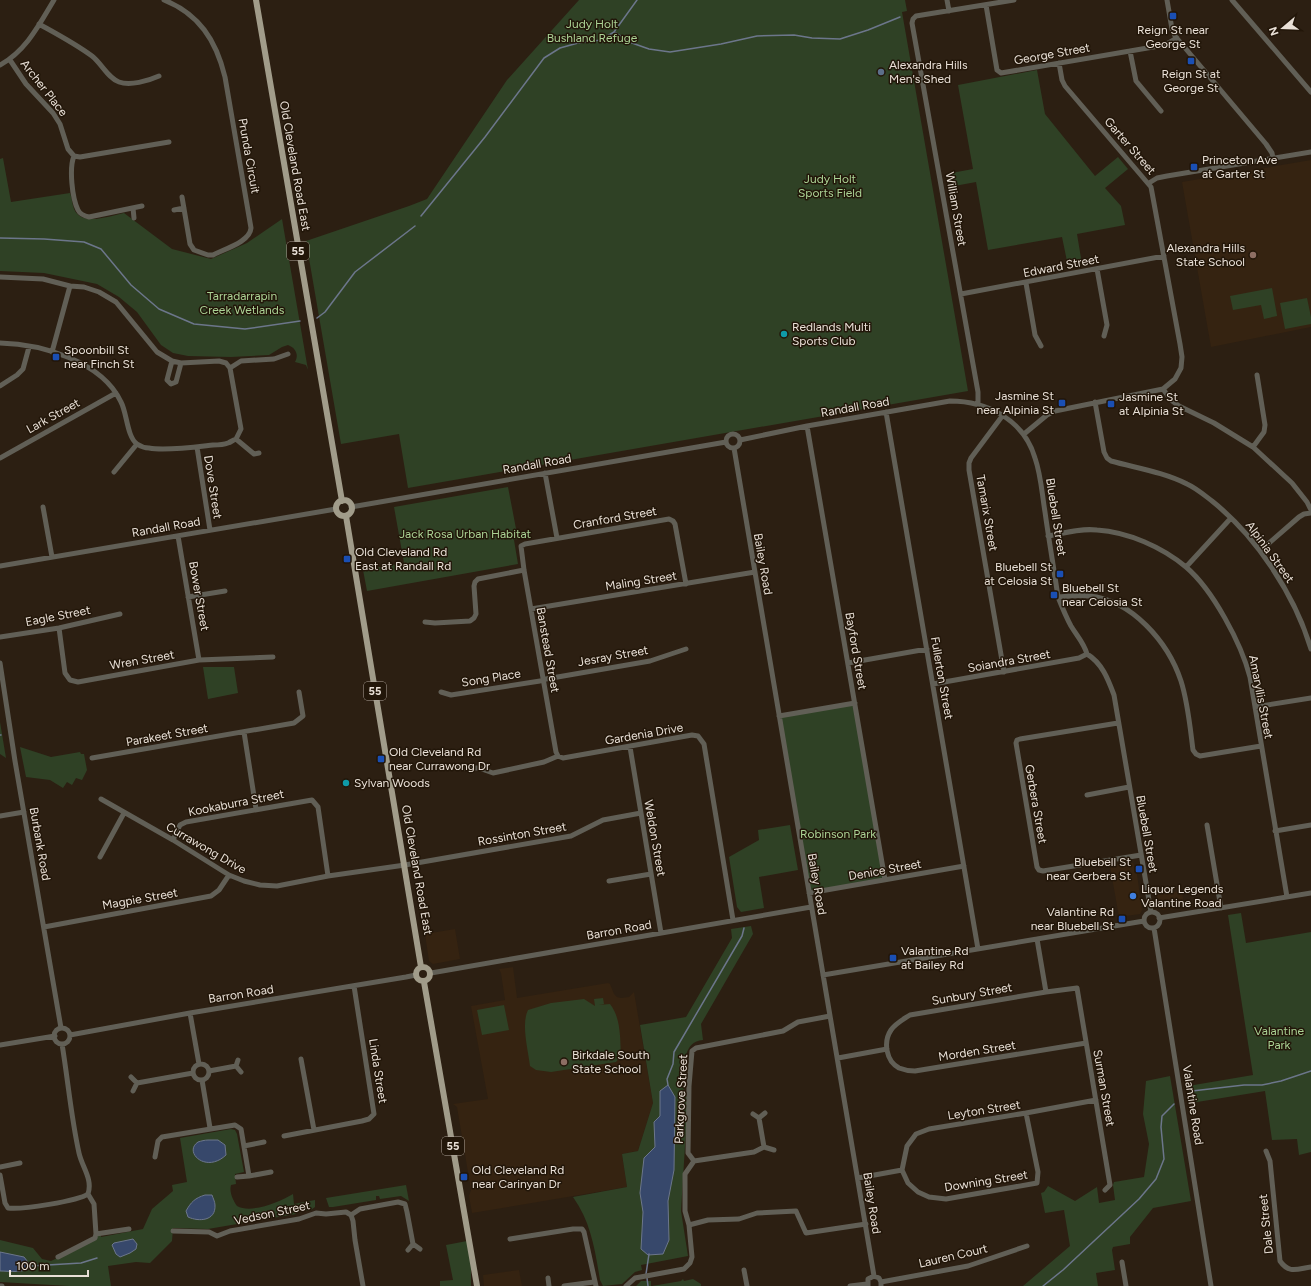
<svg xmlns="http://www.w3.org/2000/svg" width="1311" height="1286" font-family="Figtree,sans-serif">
	<rect width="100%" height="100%" fill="#2c1f12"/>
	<!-- built -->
	<path fill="#352311" d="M1311 160V327L1211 347 1182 182Z
		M1130 863H1133L1136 867 1142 910 1140 914 1119 917 1110 866Z
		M1182 891 1184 906 1163 910 1158 907 1156 895Z
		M455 929 460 959 433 964 429 961 425 934Z
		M513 967 517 998 608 983 610 984 614 994 617 997 621 998 629 997 634 992 653 1103 638 1151 622 1154 627 1187 472 1213 469 1196 471 1190 457 1107 453 1104 488 1099 471 1006 505 1000 501 973 499 969Z
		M519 1270 522 1286H484L483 1275Z"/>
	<!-- green -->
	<path fill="#2f4125" d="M579 0H905L907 11 902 12 968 391 408 488 399 434 341 444 306 241 409 206 427 199 507 80Z
		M1037 70 1045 114 1095 176 1118 157 1128 169 1105 188 1121 206 1125 225 1077 234 1082 264 1068 266 1062 237 988 250 976 182 949 187 946 174 973 169 958 85Z
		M3 158 11 202 70 193C72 198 72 204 74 209 82 227 109 216 124 213L172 249 211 259 247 243 282 219 308 370 306 365 295 362C299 355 296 348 288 345L282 347 269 355 231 357 188 356 173 353 161 345 137 312 119 297 97 284 44 273 0 271V159Z
		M1272 288 1277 315V316L1264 319 1261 305 1233 310 1230 296Z
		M1307 298 1311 317V324L1285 329 1280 303Z
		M508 487 518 539 514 540 518 564 367 591 363 570 404 563 394 507Z
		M203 667H234L238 693 208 699Z
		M855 703 885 880 809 893 779 716Z
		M0 722 6 758 0 754Z
		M20 747 51 757 80 752 81 754H84L87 770 82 780 76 778 72 785 67 782 63 788 50 780 26 777Z
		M790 825 798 870 759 877 764 908 741 912 737 907 729 857 759 840 758 830Z
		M1241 913 1246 943 1311 932V1152L1299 1155 1297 1139 1272 1140 1265 1091 1191 1103 1188 1086 1253 1075 1228 915Z
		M751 926 753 934 701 1024 703 1040C693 1041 689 1046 686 1055L684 1097H688L681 1211 688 1256 641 1265 642 1270 635 1272 622 1284 603 1286 600 1280C595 1250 591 1222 573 1197L627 1187 622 1154 638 1151 653 1103 640 1025 686 1017 732 938 731 929Z
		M603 998 604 1004 599 1005 610 1004C621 1018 620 1038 621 1056L616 1062 551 1072 536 1070 530 1066C528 1049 521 1024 528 1010L551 1003 584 999 595 1006 594 999Z
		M504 1005 509 1030 482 1035 477 1010Z
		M1170 1076 1191 1201 1153 1208 1130 1237V1244L1113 1247 1112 1250 1115 1270 1096 1273 1098 1286H1023L1070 1246 1064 1210 1045 1213 1041 1193 1044 1192 1048 1186 1075 1201 1097 1187 1099 1203 1115 1200 1113 1185 1114 1182 1144 1177 1149 1144 1143 1114 1146 1081Z
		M231 1129 235 1130 237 1134 244 1172 235 1174 236 1184 231 1185C229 1192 233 1200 237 1206 251 1214 280 1202 293 1194L294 1204 315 1200V1207L311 1210 298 1211 296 1214 208 1229 173 1228 172 1241 150 1263 136 1262 108 1266 111 1286H69L0 1282V1240L33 1248 42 1259 51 1261 89 1243 97 1236 101 1235V1237L143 1229 152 1209 173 1191 172 1185 187 1182 180 1138Z
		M406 1185 409 1201 401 1196 380 1199 379 1196H376V1200L333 1207H329L326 1198Z
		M467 1241 471 1262V1286H440V1281L453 1280 446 1245Z
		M683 1279 684 1281 693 1279 701 1284V1286H652L681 1281Z
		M641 1281H651V1286H636Z"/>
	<!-- water -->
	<path fill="#37486b" stroke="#6c768b" d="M668 1085 675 1097 674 1170 668 1201 669 1240 663 1254 648 1255 641 1249 643 1212 640 1193 644 1158 655 1147 654 1122 660 1116V1091Z
		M208 1140H218L225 1145 226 1155C206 1174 183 1152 198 1142 201 1141 205 1140 208 1140Z
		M205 1195H212C213 1198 215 1202 215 1205 216 1221 199 1222 188 1217L186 1211C191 1202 195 1198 205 1195Z
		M133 1239 137 1244 136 1249 130 1253 120 1257 116 1254 112 1245 114 1243Z
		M0 1252 24 1257 31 1266C24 1274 10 1271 0 1271Z"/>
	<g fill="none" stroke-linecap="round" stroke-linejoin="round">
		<!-- stream -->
		<path stroke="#6c768b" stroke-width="1.5" d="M614 32 632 43 649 49 670 52 721 44 757 36 794 35 812 38 840 39 868 30 900 17
			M421 216 485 137 544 58 560 48 578 43 601 40 614 32 637 0
			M0 238 44 239 84 242 101 249 131 285 159 309 194 324 245 329 300 321
			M317 318 325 312 355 272 415 226
			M0 735H1
			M668 1085 667 1079 673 1064 674 1052 742 936 744 928
			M1192 1091 1244 1085H1262L1281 1081 1311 1071
			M31 1266 81 1263 97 1258
			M646 1274 649 1254
			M647 1278 648 1286
			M1043 1286 1063 1270 1139 1199 1156 1179 1164 1159 1161 1127 1162 1116 1174 1104"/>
		<!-- minor -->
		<path stroke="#615f56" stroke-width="5" d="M164 0C199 14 216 40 225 77L251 228C250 242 224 249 213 255H208L194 250 190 244 182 197
			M947 0 949 11
			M1167 0 1172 29 1175 36 1266 144 1272 153 1273 158
			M1232 0 1311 92
			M986 5 997 70 1001 73 1165 45 1177 38
			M39 24C57 34 76 44 92 56 102 64 108 78 119 82 130 86 148 81 159 76
			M1130 51 1136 81 1161 111
			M10 60 26 84 53 113 60 124 68 149 74 156C69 168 72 198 78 210 80 214 84 216 89 217L142 206
			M0 65C26 51 39 25 54 0
			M74 156 80 157 169 142
			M1149 183 1157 178 1167 176 1311 152
			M133 208 134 218
			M174 210 184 208
			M1097 269 1107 325 1104 336
			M0 277 43 279 70 286 84 287 99 292 116 302 157 352 172 361 181 363 219 361 226 363 230 368
			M1026 283 1035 335 1041 346
			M961 294 1164 256
			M0 343C41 344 102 361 121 402 127 413 127 437 137 444 140 446 145 448 149 448 166 451 195 447 213 445 217 445 223 445 228 443 231 442 233 440 236 439
			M52 352 70 286
			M172 361 167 380 171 384 176 382 181 363
			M230 368 241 429 236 439
			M230 368 241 361 274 359 288 354
			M0 386 17 375 23 369 29 347
			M1163 389 1171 400 1179 406 1214 423 1253 447 1292 483 1307 502 1311 510
			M1095 402 1104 452 1107 458 1111 461C1136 468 1163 472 1187 484 1196 488 1204 495 1212 501 1256 536 1295 595 1311 649
			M978 404V392L912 23 913 19 916 16 1014 0
			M886 412 978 949
			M1003 415 971 458 969 463V470L1004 672
			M807 426 885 880
			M726 441a7 7 0 1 1 14 0a7 7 0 1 1-14 0Z
			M1024 434 1047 415 1055 411 1163 389 1175 379 1181 368 1182 357 1180 344 1151 187 1065 86 1062 80 1059 63
			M236 439 254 454 259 453
			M740 440 807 426 950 401C987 401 1024 420 1035 458 1041 475 1042 494 1045 512 1049 541 1054 569 1058 597 1062 607 1066 617 1071 626 1077 636 1084 643 1087 654 1102 663 1108 679 1114 695L1151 912
			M197 447 210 530
			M1253 447 1264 432 1265 425 1257 375
			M734 448 874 1276
			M0 458 116 393
			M114 472 137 444
			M545 473 557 538
			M43 507 52 557
			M351 507 726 442
			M178 536 199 660
			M1048 536C1064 533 1081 528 1097 530 1128 532 1162 547 1186 567 1213 590 1241 643 1250 677L1287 897
			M1260 551 1299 517 1304 514 1311 513
			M0 566 336 509
			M1186 567 1231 518
			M188 597 225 591
			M1058 597C1068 596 1079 595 1089 596 1132 600 1168 642 1181 681 1188 703 1190 727 1193 750L1196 754 1200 756 1261 746
			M531 609 755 572
			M425 622 435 623 470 621 474 618 476 614 474 586 475 582 478 579 524 570
			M59 628 65 673 70 680 78 682 199 660 273 657
			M0 637 59 628 120 614
			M0 663 15 761 61 1028
			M848 663 927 649
			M933 684 1079 658 1087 654
			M441 692 451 695 540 681 546 679 650 661 686 649
			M1255 707 1311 698
			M779 716 855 703
			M1118 723 1020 739 1017 740 1016 743 1037 867 1039 870 1043 871 1141 855
			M244 732 256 809
			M630 747 661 933
			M558 756 556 752 524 570 521 546 525 544 669 519 673 521 675 524 686 584
			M92 758 294 723 303 716 299 692
			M458 768H479L493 773 544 762 558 756 563 758 692 735 698 736 704 744 733 920
			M1087 795 1129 787
			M101 799 173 840 229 875 244 881 260 885 277 886 328 876 405 865 571 836 603 820 641 813
			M0 816 24 812
			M1207 825 1221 908
			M1275 831 1311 825
			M173 840 180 825 186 822 312 800 318 807 328 876
			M100 857 124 813
			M609 881 651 874
			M809 893 964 866
			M1144 920a8 8 0 1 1 16 0a8 8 0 1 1-16 0Z
			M1159 918 1311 893
			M44 927 211 896 219 890 229 875
			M1154 928 1211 1286
			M1037 939 1046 992
			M431 973 811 907
			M823 975 1144 921
			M190 1013 199 1064
			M54 1036a8 8 0 1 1 16 0a8 8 0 1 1-16 0Z
			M70 1035 190 1013 406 977 416 975
			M1086 1043 915 1071C909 1071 904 1070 899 1068 886 1061 883 1042 891 1030 896 1023 904 1019 910 1015L1046 992 1077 988 1110 1185 1105 1190
			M0 1045 55 1036
			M838 1058 887 1049
			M301 1059 314 1130
			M238 1060 236 1066 241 1072
			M193 1072a8 8 0 1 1 16 0a8 8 0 1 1-16 0Z
			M209 1071 236 1066
			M131 1077 137 1083 133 1091
			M202 1080 210 1128
			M137 1083 193 1073
			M759 1118 765 1113
			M284 1136 362 1121 369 1119 374 1114 354 986
			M244 1146 264 1142
			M764 1147 774 1150
			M1266 1151 1270 1161 1280 1261C1289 1274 1297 1269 1311 1267
			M155 1157 158 1141 162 1137 235 1125 241 1129 249 1176 271 1172
			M694 1161 754 1152 764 1147 759 1118 753 1114
			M0 1167 20 1163
			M902 1170 907 1146 916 1134 929 1129 1026 1113 1096 1100
			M902 1170 908 1183 918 1192 929 1197 946 1199 1037 1183 1038 1172 1026 1113
			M0 1175 5 1203 8 1208C21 1210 78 1201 88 1194
			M237 1177 249 1176
			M858 1178 902 1170
			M351 1215 360 1209 398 1202 405 1204 407 1212 413 1244
			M689 1225 708 1220 739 1219 757 1213 796 1211 806 1233 866 1224
			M173 1231 209 1232 217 1236 230 1231 299 1219 316 1213 326 1214 346 1212 351 1215 353 1221 355 1240 363 1286
			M96 1234 129 1229
			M510 1239 573 1229H582L584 1232 596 1286
			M408 1250 413 1244 420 1249
			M58 1257 95 1238 96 1234 94 1204 88 1194C93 1179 82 1167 79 1153 71 1117 68 1080 62 1044
			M1122 1262 1126 1286
			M744 1270 747 1286
			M548 1278 549 1286
			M881 1282 968 1266 1027 1246
			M0 1286H2
			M564 1286 594 1282
			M626 1286 635 1278 684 1269 690 1263 692 1257 689 1225 685 1211V1174L694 1161 688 1153 689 1086 692 1051 696 1048 783 1031 798 1022 830 1016
			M850 1286 867 1284
			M868 1286V1279L874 1276 879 1278 881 1282V1286"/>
		<!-- major -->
		<path stroke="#a19c8a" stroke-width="6" d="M256 0 342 501
			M336 508a8 8 0 1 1 16 0a8 8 0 1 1-16 0Z
			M346 516 421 967
			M416 974a7 7 0 1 1 14 0a7 7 0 1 1-14 0Z
			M424 982 477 1286"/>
	</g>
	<!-- markers -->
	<g fill="#1a4fb4" stroke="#221609" stroke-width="1.5">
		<rect x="1169" y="12" width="8" height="8" rx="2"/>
		<rect x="1187" y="57" width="8" height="8" rx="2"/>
		<rect x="1190" y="163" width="8" height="8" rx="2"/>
		<rect x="52" y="353" width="8" height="8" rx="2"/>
		<rect x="1058" y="399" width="8" height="8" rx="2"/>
		<rect x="1107" y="400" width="8" height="8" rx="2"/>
		<rect x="343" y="555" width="8" height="8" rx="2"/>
		<rect x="1056" y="570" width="8" height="8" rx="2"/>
		<rect x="1050" y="591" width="8" height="8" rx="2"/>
		<rect x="377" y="755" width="8" height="8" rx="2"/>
		<rect x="1135" y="865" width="8" height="8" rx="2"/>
		<rect x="1118" y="915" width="8" height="8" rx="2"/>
		<rect x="889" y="954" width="8" height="8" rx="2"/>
		<rect x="460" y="1173" width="8" height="8" rx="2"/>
	</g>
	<circle fill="#5c6f8a" stroke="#221609" stroke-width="1.5" cx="881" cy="72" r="4"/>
	<g fill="#8d6e63" stroke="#221609" stroke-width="1.5">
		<circle cx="1253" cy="255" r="4"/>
		<circle cx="564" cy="1062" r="4"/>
	</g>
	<g fill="#0f9aa8" stroke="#221609" stroke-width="1.5">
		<circle cx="784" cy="334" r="4"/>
		<circle cx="346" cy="783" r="4"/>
	</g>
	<circle fill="#3f7fe0" stroke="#221609" stroke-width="1.5" cx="1133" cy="896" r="4"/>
	<g text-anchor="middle" stroke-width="3" stroke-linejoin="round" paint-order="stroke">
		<!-- shield labels -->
		<g fill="#221609" stroke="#ada399" stroke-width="1">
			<rect x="287" y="242" width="22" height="18" rx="3"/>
			<rect x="364" y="682" width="22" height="18" rx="3"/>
			<rect x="442" y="1137" width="22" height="18" rx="3"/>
		</g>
		<g font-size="11" font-weight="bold" fill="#e9e0d7">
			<text x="298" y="255">55</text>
			<text x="375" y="695">55</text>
			<text x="453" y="1150">55</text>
		</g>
		<!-- park labels -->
		<g font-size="12" fill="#abd395" stroke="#221609">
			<text x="592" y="28">Judy Holt<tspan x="592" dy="14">Bushland Refuge</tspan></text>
			<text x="830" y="183">Judy Holt<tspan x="830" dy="14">Sports Field</tspan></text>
			<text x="242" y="300">Tarradarrapin<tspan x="242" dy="14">Creek Wetlands</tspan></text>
			<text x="465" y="538">Jack Rosa Urban Habitat</text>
			<text x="838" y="838">Robinson Park</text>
			<text x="1279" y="1035">Valantine<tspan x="1279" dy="14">Park</tspan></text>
		</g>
		<!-- poi labels -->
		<g font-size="12" fill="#e9e0d7" stroke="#221609" text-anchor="start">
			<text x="1173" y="34" text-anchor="middle">Reign St near<tspan x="1173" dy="14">George St</tspan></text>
			<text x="889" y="69">Alexandra Hills<tspan x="889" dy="14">Men's Shed</tspan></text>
			<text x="1191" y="78" text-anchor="middle">Reign St at<tspan x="1191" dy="14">George St</tspan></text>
			<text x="1202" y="164">Princeton Ave<tspan x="1202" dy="14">at Garter St</tspan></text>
			<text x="1245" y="252" text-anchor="end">Alexandra Hills<tspan x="1245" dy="14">State School</tspan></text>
			<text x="792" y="331">Redlands Multi<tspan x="792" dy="14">Sports Club</tspan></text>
			<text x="64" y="354">Spoonbill St<tspan x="64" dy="14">near Finch St</tspan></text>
			<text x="1054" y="400" text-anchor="end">Jasmine St<tspan x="1054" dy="14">near Alpinia St</tspan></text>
			<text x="1119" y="401">Jasmine St<tspan x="1119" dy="14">at Alpinia St</tspan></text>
			<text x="355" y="556">Old Cleveland Rd<tspan x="355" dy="14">East at Randall Rd</tspan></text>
			<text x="1052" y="571" text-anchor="end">Bluebell St<tspan x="1052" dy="14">at Celosia St</tspan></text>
			<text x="1062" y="592">Bluebell St<tspan x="1062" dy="14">near Celosia St</tspan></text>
			<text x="389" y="756">Old Cleveland Rd<tspan x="389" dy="14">near Currawong Dr</tspan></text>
			<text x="354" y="787">Sylvan Woods</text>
			<text x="1131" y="866" text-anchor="end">Bluebell St<tspan x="1131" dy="14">near Gerbera St</tspan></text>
			<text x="1141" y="893">Liquor Legends<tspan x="1141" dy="14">Valantine Road</tspan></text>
			<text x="1114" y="916" text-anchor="end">Valantine Rd<tspan x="1114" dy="14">near Bluebell St</tspan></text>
			<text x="901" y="955">Valantine Rd<tspan x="901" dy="14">at Bailey Rd</tspan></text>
			<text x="572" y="1059">Birkdale South<tspan x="572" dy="14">State School</tspan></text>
			<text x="472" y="1174">Old Cleveland Rd<tspan x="472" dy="14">near Carinyan Dr</tspan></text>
		</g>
		<!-- street labels -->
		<g font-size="12" fill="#e9e0d7" stroke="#221609">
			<text transform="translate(1052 54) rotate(-10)" y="4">George Street</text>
			<text transform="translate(44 88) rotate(52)" y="4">Archer Place</text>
			<text transform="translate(1130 146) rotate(49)" y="4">Garter Street</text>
			<text transform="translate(249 156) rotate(80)" y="4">Prunda Circuit</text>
			<text transform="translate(295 166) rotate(80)" y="4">Old Cleveland Road East</text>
			<text transform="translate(956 209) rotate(80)" y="4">William Street</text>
			<text transform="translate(1061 266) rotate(-11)" y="4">Edward Street</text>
			<text transform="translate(855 407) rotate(-10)" y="4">Randall Road</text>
			<text transform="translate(53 416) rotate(-29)" y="4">Lark Street</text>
			<text transform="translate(537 464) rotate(-10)" y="4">Randall Road</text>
			<text transform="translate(213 487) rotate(81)" y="4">Dove Street</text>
			<text transform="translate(987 513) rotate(80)" y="4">Tamarix Street</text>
			<text transform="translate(1056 517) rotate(81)" y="4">Bluebell Street</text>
			<text transform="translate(615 518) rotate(-10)" y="4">Cranford Street</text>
			<text transform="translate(166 527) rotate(-10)" y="4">Randall Road</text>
			<text transform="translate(1270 552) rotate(54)" y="4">Alpinia Street</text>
			<text transform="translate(763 564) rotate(80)" y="4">Bailey Road</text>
			<text transform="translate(641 581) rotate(-9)" y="4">Maling Street</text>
			<text transform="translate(199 596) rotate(80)" y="4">Bower Street</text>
			<text transform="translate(58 616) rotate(-11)" y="4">Eagle Street</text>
			<text transform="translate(548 650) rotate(80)" y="4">Banstead Street</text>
			<text transform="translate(856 651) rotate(80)" y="4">Bayford Street</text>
			<text transform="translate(613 656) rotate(-10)" y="4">Jesray Street</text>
			<text transform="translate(142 660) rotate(-10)" y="4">Wren Street</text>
			<text transform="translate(1009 661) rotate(-10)" y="4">Soiandra Street</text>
			<text transform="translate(491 678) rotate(-9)" y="4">Song Place</text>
			<text transform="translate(942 678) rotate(80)" y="4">Fullerton Street</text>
			<text transform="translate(1261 697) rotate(79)" y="4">Amaryllis Street</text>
			<text transform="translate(644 734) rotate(-10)" y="4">Gardenia Drive</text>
			<text transform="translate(167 735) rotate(-10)" y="4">Parakeet Street</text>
			<text transform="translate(236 803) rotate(-11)" y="4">Kookaburra Street</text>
			<text transform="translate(1036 804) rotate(80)" y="4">Gerbera Street</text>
			<text transform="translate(522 834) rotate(-10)" y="4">Rossinton Street</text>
			<text transform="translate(1147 834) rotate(80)" y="4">Bluebell Street</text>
			<text transform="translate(655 838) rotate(80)" y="4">Weldon Street</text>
			<text transform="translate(40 844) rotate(80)" y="4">Burbank Road</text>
			<text transform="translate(206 848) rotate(30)" y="4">Currawong Drive</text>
			<text transform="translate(417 870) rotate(80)" y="4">Old Cleveland Road East</text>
			<text transform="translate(885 870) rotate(-10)" y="4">Denice Street</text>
			<text transform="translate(817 884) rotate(80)" y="4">Bailey Road</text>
			<text transform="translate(140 899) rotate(-10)" y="4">Magpie Street</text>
			<text transform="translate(619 930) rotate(-10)" y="4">Barron Road</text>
			<text transform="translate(241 994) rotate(-9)" y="4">Barron Road</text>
			<text transform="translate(972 994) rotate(-10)" y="4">Sunbury Street</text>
			<text transform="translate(977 1051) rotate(-9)" y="4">Morden Street</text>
			<text transform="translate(378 1071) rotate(81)" y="4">Linda Street</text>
			<text transform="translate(1104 1088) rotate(80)" y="4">Surman Street</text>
			<text transform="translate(681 1099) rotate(-87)" y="4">Parkgrove Street</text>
			<text transform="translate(1193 1105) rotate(81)" y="4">Valantine Road</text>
			<text transform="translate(984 1110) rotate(-9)" y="4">Leyton Street</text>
			<text transform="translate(986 1181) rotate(-9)" y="4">Downing Street</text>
			<text transform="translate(872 1203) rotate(81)" y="4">Bailey Road</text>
			<text transform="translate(272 1213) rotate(-12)" y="4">Vedson Street</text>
			<text transform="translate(1266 1224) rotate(-96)" y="4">Dale Street</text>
			<text transform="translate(953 1256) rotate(-13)" y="4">Lauren Court</text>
		</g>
	</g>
	<!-- north arrow -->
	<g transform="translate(1283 28) rotate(251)" stroke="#221609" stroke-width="3" paint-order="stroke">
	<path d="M0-3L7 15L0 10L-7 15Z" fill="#e9e0d7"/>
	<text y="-6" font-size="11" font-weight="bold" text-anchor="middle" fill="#e9e0d7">N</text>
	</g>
	<!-- scale -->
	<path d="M10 1270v6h78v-6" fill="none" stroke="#e9e0d7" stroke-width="2"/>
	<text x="16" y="1270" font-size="12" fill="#e9e0d7" stroke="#221609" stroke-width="3" paint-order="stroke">100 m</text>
</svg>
